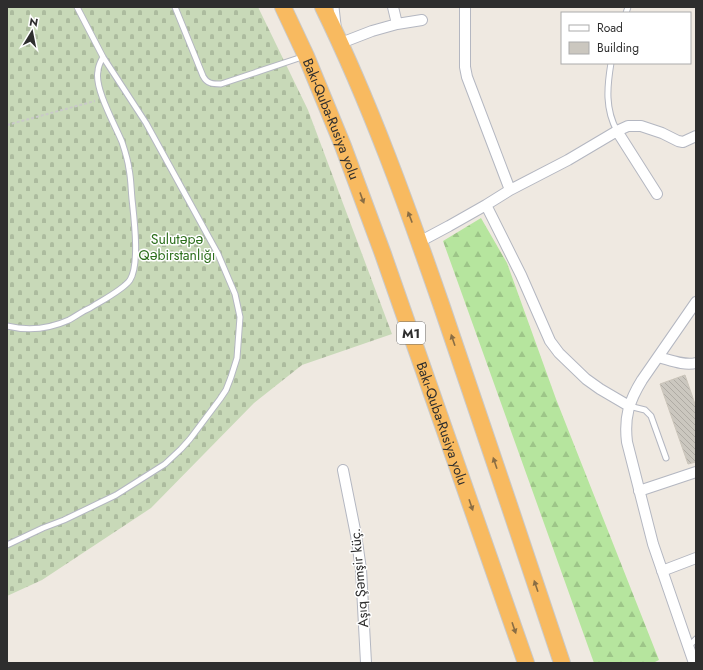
<svg xmlns="http://www.w3.org/2000/svg" width="703" height="670" font-family="Jost,sans-serif">
	<defs>
		<pattern id="forest-firs" width="22" height="20" patternUnits="userSpaceOnUse"><rect width="22" height="20" fill="#b6e59e"/><path d="M5 1l3.5 6h-7zM16 11l3.5 6h-7z" fill="#9dc588"/></pattern>
		<pattern id="cemetery-stones" width="16" height="16" patternUnits="userSpaceOnUse"><rect width="16" height="16" fill="#c8d9b8"/><path d="M2 7V4a2 2 0 0 1 4 0v3zM10 15v-3a2 2 0 0 1 4 0v3z" fill="#acbb9e"/></pattern>
		<pattern id="building-back-hatch" width="6" height="6" patternUnits="userSpaceOnUse"><rect width="6" height="6" fill="#cbc7bf"/><path d="M-1 5l2 2M0 0l6 6M5-1l2 2" fill="none" stroke="#afaba4"/></pattern>
	</defs>
	<rect width="100%" height="100%" fill="#efe9e1"/>
	<!-- forest -->
	<path fill="url(#forest-firs)" d="M481 218 507 263 556 399 659 660 653 663H594L443 241Z"/>
	<!-- cemetery -->
	<path fill="url(#cemetery-stones)" d="M7 7H258L308 110 392 334 302 365 254 403 151 508 42 580 7 596Z"/>
	<!-- building -->
	<path fill="url(#building-back-hatch)" stroke="#cbc5ba" d="M685 375 696 407V462L688 464 660 384Z"/>
	<g fill="none" stroke-linecap="round" stroke-linejoin="round">
		<!-- service casing -->
		<g stroke="#b4b7c1" stroke-width="7">
			<path id="service" d="M175 7 203 76C207 84 213 84 221 84L305 56
				M336 7 338 25
				M626 13 628 7
				M611 63C607 87 605 109 617 131
				M7 326C28 331 49 329 69 320 76 316 83 311 90 308 101 301 123 290 130 280 140 264 134 218 132 199 131 189 131 178 129 169 128 160 125 151 122 142 115 125 94 88 98 71 98 66 101 61 103 57
				M629 406 645 410 651 416 666 458
				M7 545 43 528 64 520 116 495 165 464 181 449 190 439 220 399 226 390 231 377 237 358 240 317 235 294 218 254 146 123 103 57 77 7
				M689 646 696 639"/>
		</g>
		<!-- minor casing -->
		<g stroke="#b4b7c1" stroke-width="12">
			<path id="minor" d="M393 7 397 24
				M465 7V67L467 77 510 190
				M341 43 372 31 397 24 422 20
				M617 131 657 194
				M486 205 521 275 550 341 559 353 586 379 600 389 629 406
				M419 242 449 226 486 205 510 190 568 160 617 131 628 126H641L662 133 678 141 683 142 696 136
				M658 357C670 360 684 366 696 363
				M343 470 356 535 361 569 366 663
				M639 491 696 472
				M662 571 696 558
				M694 663 653 544 627 442C624 417 629 401 642 380L696 302"/>
		</g>
		<!-- trunk casing -->
		<g stroke="#c9c9c9" stroke-width="18">
			<g id="trunk">
				<path id="s1" d="M283 7 306 56 343 146 383 254 526 663"/>
				<path d="M323 7C370 103 407 206 442 307 483 426 522 544 562 663"/>
			</g>
		</g>
		<!-- path -->
		<path stroke="#c9c9c9" stroke-width="2" stroke-dasharray="3 2" stroke-linecap="butt" d="M7 125 95 101"/>
		<!-- service -->
		<use href="#service" stroke="#fff" stroke-width="5"/>
		<!-- minor -->
		<use href="#minor" stroke="#fff" stroke-width="10"/>
		<!-- trunk -->
		<use href="#trunk" stroke="#f8ba60" stroke-width="16"/>
	</g>
	<!-- one-way arrows -->
	<defs><path id="oneway-solid" d="M-6-.8H1V-3.2L6.5 0L1 3.2V.8H-6Z"/></defs>
	<g fill="#896d44">
		<use href="#oneway-solid" transform="translate(362 198) rotate(70)"/>
		<use href="#oneway-solid" transform="translate(410 217) rotate(-111)"/>
		<use href="#oneway-solid" transform="translate(453 340) rotate(-109)"/>
		<use href="#oneway-solid" transform="translate(495 463) rotate(-109)"/>
		<use href="#oneway-solid" transform="translate(471 505) rotate(71)"/>
		<use href="#oneway-solid" transform="translate(536 586) rotate(-109)"/>
		<use href="#oneway-solid" transform="translate(514 628) rotate(71)"/>
	</g>
	<g text-anchor="middle" stroke-width="3" stroke-linejoin="round" paint-order="stroke">
		<!-- shield labels -->
		<rect fill="#fff" stroke="#6d6d6d" stroke-width="1" x="397" y="322" width="28" height="22" rx="3"/>
		<g font-size="13" font-weight="bold" fill="#2e2e2e">
			<text x="411" y="338">M1</text>
		</g>
		<!-- street labels -->
		<g font-size="14" fill="#2e2e2e" stroke="#fff">
			<text dy="5" stroke="none"><textPath href="#s1" startOffset="122">Bakı-Quba-Rusiya yolu</textPath></text>
			<text dy="5" stroke="none"><textPath href="#s1" startOffset="446">Bakı-Quba-Rusiya yolu</textPath></text>
			<text transform="translate(359 578) rotate(-95)" y="5">Aşıq Şəmşir küç.</text>
		</g>
		<!-- park labels -->
		<g font-size="14" fill="#2c6e1b" stroke="#fff">
			<text x="177" y="244">Sulutəpə<tspan x="177" dy="16">Qəbirstanlığı</tspan></text>
		</g>
	</g>
	<!-- border -->
	<rect width="703" height="670" fill="none" stroke="#2e2e2e" stroke-width="16"/>
	<!-- legend -->
	<rect x="561" y="12" width="130" height="52" fill="#ffffff" stroke="#ababab"/>
	<rect x="569" y="25" width="20" height="6" fill="#ffffff" stroke="#ababab"/>
	<text x="597" y="32" font-size="12" fill="#2e2e2e">Road</text>
	<rect x="569" y="42" width="20" height="12" fill="#cbc7bf" stroke="#ababab"/>
	<text x="597" y="52" font-size="12" fill="#2e2e2e">Building</text>
	<!-- north arrow -->
	<g transform="translate(32 32) rotate(10)" stroke="#ffffff" stroke-width="3" paint-order="stroke">
	<path d="M0-3L7 15L0 10L-7 15Z" fill="#2e2e2e"/>
	<text y="-6" font-size="11" font-weight="bold" text-anchor="middle" fill="#2e2e2e">N</text>
	</g>
</svg>
